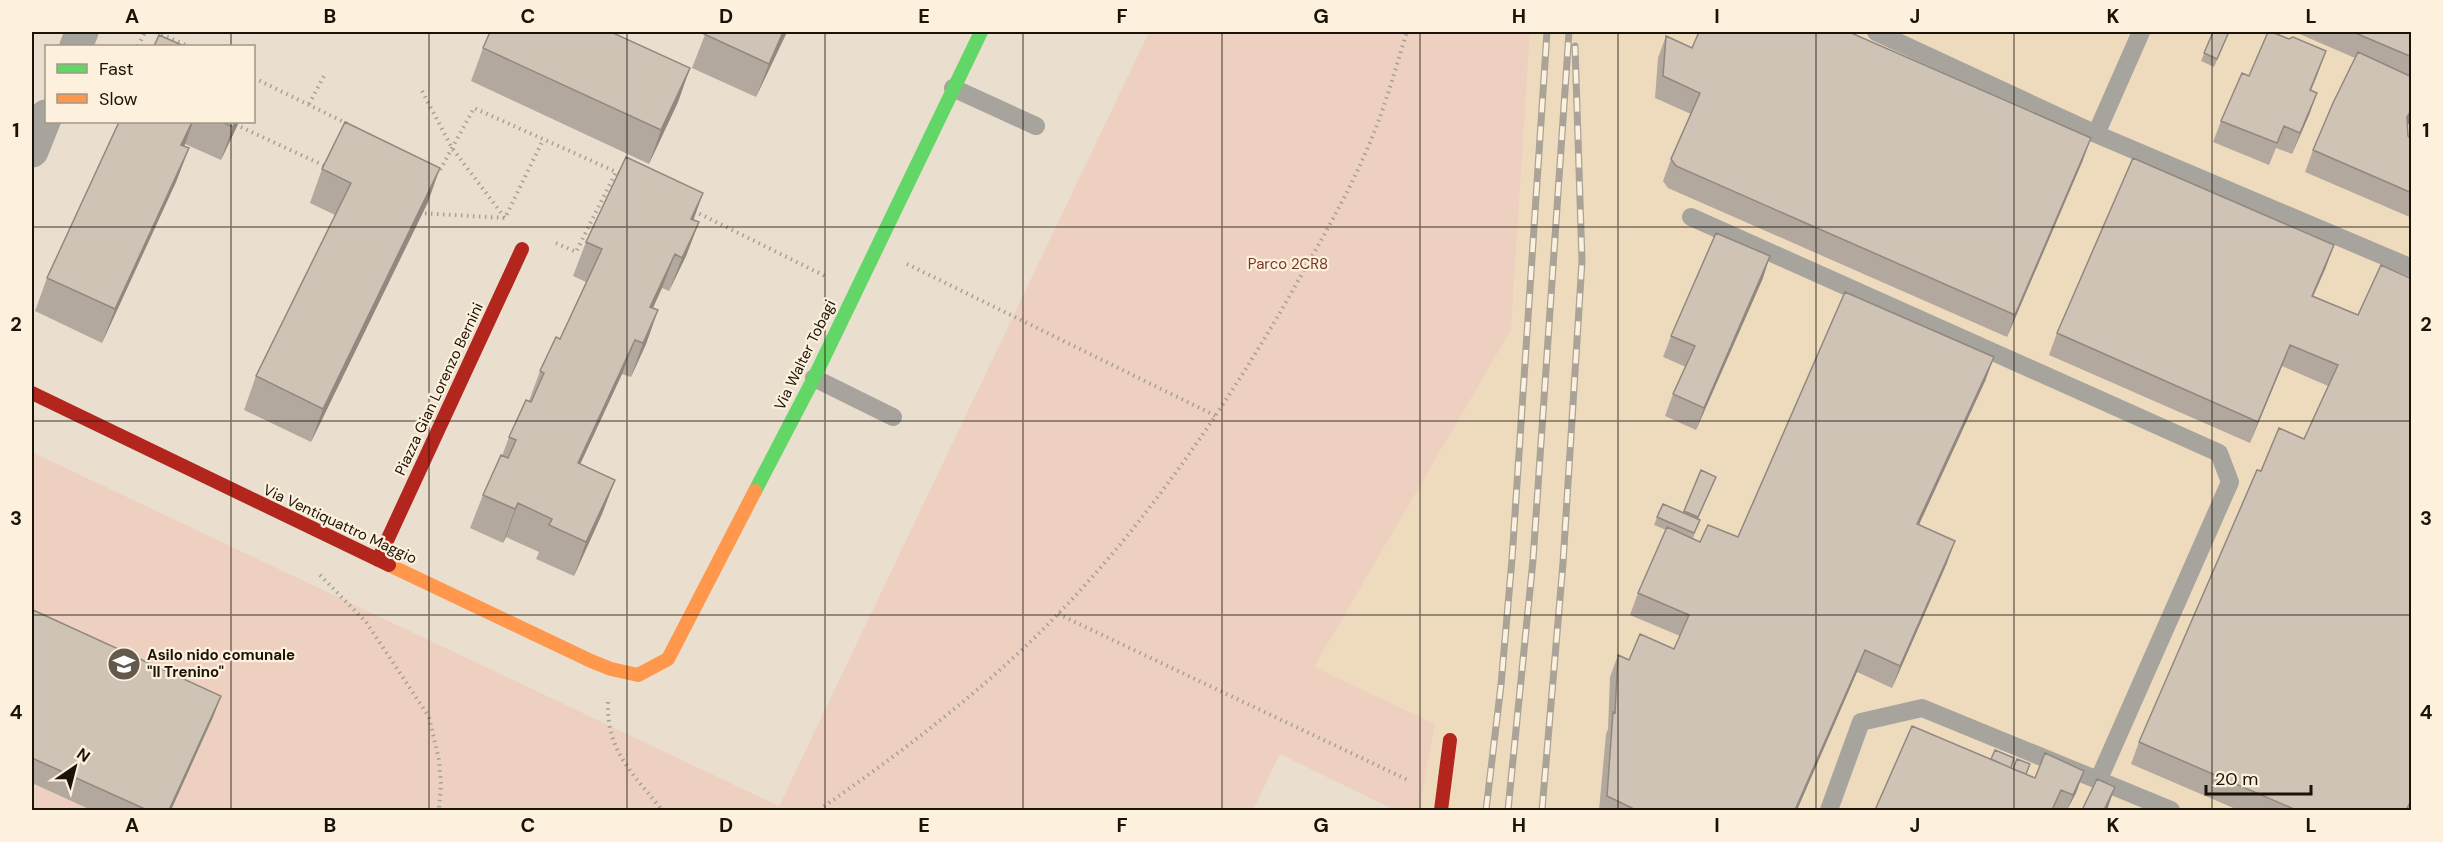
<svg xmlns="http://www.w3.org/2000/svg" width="2443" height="842" font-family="'DM Sans',sans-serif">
	<rect width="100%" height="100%" fill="#eadfce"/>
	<!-- built -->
	<path fill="#eedbbe" d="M1530 32H2411V810H1419L1435 724 1313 668 1511 330Z"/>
	<!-- green -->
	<path fill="#eed0c1" d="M1149 32H1530L1511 330 1314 667 1435 724 1419 810H1394L1280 754 1253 810H32V452L779 806Z"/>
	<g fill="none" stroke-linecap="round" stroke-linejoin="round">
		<!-- path -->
		<path stroke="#a6a198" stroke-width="4" stroke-dasharray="1.5 4.5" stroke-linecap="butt" d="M156 32 188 46
			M138 46 145 32
			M254 78 350 125
			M422 91 452 148 505 218
			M309 104 325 74
			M230 122 327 167
			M436 170 439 172 474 108 623 175
			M694 211 827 277
			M419 213 505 218 543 140
			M556 243 576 252 616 172
			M907 264 1216 416
			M320 575 366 622 429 717 439 760 441 785 439 810
			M1058 614 1410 781
			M608 702C606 751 634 775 662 810
			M819 810C903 751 986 689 1058 614 1155 514 1240 386 1307 265 1334 218 1361 169 1380 117 1390 89 1398 60 1407 32"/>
		<!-- lane -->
		<path stroke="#a6a49c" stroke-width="18" d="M1876 32 2096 134 2412 268
			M953 88 1036 126
			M2096 134 2141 32
			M1691 217 2219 453 2230 482 2098 781
			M814 378 893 417
			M1829 810 1861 722 1922 708 2171 810"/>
		<!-- street -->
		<path stroke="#a6a49c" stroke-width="33" d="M76 46 82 32
			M32 151 46 116"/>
		<!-- fast -->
		<path stroke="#63d668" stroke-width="14" d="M755 491 814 378 981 32"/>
		<!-- slow -->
		<path stroke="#ff974d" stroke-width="14" d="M389 565 591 661 611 669 638 675 668 659 755 491"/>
		<!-- jam -->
		<path stroke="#b3261e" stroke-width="14" d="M32 393 389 565
			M378 560 522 249
			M1441 810 1450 740"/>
		<!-- rail casing -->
		<g stroke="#a9a398" stroke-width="7">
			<path id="rail" d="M1486 810 1501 685 1512 559 1547 32
				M1508 810 1533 560 1569 32
				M1542 810 1563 563 1582 261 1575 46"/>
		</g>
		<!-- rail -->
		<use href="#rail" stroke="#fdf0dc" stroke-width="4.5" stroke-dasharray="14" stroke-linecap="butt"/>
	</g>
	<!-- wall -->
	<path fill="#b2a89d" d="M706 32H787L756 97 692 68Z
		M2213 32 2225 42 2214 67 2201 61Z
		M2295 32H2412V122L2407 125 2408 136 2412 140V218L2305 172 2313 150 2355 58Z
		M1666 36 1692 48 2083 160 2007 337 1668 188 1663 181 1671 159 1691 114 1655 98 1658 58Z
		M483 48 690 68 678 102 649 164 471 81Z
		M2318 73 2311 90 2317 93 2309 115 2292 154 2276 148 2269 165 2213 142 2221 121 2249 76Z
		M119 122H239L221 160 185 144 184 146 189 148 176 182 102 343 35 311 47 278Z
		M322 169 428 202 311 442 244 410 256 376 335 215 310 203Z
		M694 220 699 222 686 256 669 291 662 288 653 308 658 310 646 344 631 377 622 374 580 464 615 480 602 514 574 576 536 559 539 552 506 537 503 543 470 528 483 495 502 456 509 437 529 401 540 371 560 339 586 282 573 276 586 242Z
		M2326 267 2313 296 2358 315 2412 279V802L2408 810H2238L2131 764 2139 742 2261 471 2304 439 2328 386 2282 366 2250 443 2049 355 2057 333Z
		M1763 278 1696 430 1665 416 1673 394 1686 367 1663 357 1671 336Z
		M1986 379 1919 525 1947 563 1892 688 1857 672 1797 810H1599L1606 734 1608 729 1610 677 1618 655 1629 660 1674 649 1680 636 1630 615 1638 593 1666 530 1654 525 1657 517 1683 513 1701 470 1716 477 1698 519 1700 520 1693 538 1700 542 1738 537Z
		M32 614 221 696 213 717 171 810H91L32 783Z
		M2011 768 2035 778 2084 771 2076 793 2067 810H1875Z"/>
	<!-- shaded-wall -->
	<path fill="#91887f" d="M783 32H787L756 97 769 64Z
		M2326 51 2318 73 2302 112 2310 90Z
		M690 68 678 102 649 164 661 130Z
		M2317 93 2309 115 2292 154 2300 133Z
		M2412 109V122L2407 125V117Z
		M192 122H193L185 144 169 178 181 145Z
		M235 122H239L221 160 233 127Z
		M2091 138 2083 160 2007 337 2015 315Z
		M189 148 176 182 102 343 115 309Z
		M440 168 428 202 311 442 323 409Z
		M703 193 691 227V219Z
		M699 222 686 256 669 291 682 258Z
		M2334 245 2326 267 2304 317 2312 296Z
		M675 254 662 288 638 340 650 307Z
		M1770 256 1763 278 1696 430 1704 408Z
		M658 310 646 344 631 377 643 343Z
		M635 340 622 374 565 497 578 463Z
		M2290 345 2282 366 2250 443 2258 422Z
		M1994 357 1986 379 1909 546 1917 524Z
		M615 480 602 514 574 576 586 542Z
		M518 503 506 537 503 543 515 509Z
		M1955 541 1947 563 1892 688 1900 666Z
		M1865 650 1857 672 1797 810H1795Z
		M221 696 213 717 171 810H169Z
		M2084 771 2076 793 2067 810 2073 795Z
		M2115 787 2107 810H2104Z"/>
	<!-- building -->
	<path fill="#cfc3b6" stroke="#91887f" stroke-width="1.5" d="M490 32H611L690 68 661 130 483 48Z
		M706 32H783L769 64 704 34Z
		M1699 32H1849L2091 138 2015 315 1676 166 1671 159 1700 93 1663 76 1666 36 1692 48Z
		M2213 32H2222L2228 34 2217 59 2204 53Z
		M2268 32H2272L2289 39 2293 37 2326 51 2310 90 2317 93 2300 133 2284 126 2277 143 2221 121 2242 73 2249 76Z
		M2353 32H2412V57Z
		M159 35 184 46H154Z
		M2358 52 2412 77V109L2407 117 2408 136 2412 140V193L2313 150 2333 103Z
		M119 122H192L181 145 189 148 115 309 47 278Z
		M222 122H235L233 127Z
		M345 122 440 168 323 409 256 376 351 183 322 169Z
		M626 157 703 193 691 219 699 222 682 258 675 254 650 307 658 310 643 343 635 340 578 463 615 480 586 542 549 525 552 519 518 503 515 509 483 495 501 455 508 458 516 440 509 437 526 400 531 402 544 373 540 371 556 337 560 339 602 249 586 242Z
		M2133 158 2334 245 2312 296 2358 315 2381 265 2412 279V799L2406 810H2296L2139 742 2257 470 2261 471 2279 428 2304 439 2338 365 2290 345 2258 422 2057 333Z
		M1716 233 1770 256 1704 408 1673 394 1695 346 1671 336Z
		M1845 292 1994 357 1917 524 1955 541 1900 666 1865 650 1795 810H1636L1607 796 1613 712 1615 713 1618 655 1629 660 1640 634 1674 649 1689 615 1638 593 1667 527 1700 542 1708 525 1738 537Z
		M1701 470 1716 477 1698 517 1684 511Z
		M1663 504 1700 520 1694 533 1657 517Z
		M33 610 221 696 169 810H147L32 758V614Z
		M1912 726 2035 778 2045 753 2084 771 2073 795 2061 790 2052 810H1875Z
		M1995 750 2014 758 2011 768 1991 759Z
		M2017 759 2030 764 2026 774 2013 769Z
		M2097 779 2115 787 2104 810H2082Z"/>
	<!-- grid -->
	<path fill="none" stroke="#1a1307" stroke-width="1.5" stroke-opacity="0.55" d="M231 32V46M429 32V810M627 32V810M825 32V810M1023 32V810M1222 32V810M1420 32V810M1618 32V810M1816 32V810M2014 32V810M2212 32V810M231 122V810M32 227H2412M32 421H2412M32 615H2412"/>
	<!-- icons -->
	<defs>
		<g id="school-disc" transform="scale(1.725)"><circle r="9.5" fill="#635a4d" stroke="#fdf0dc"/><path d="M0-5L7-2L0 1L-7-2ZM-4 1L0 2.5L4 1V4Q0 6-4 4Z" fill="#fff"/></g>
	</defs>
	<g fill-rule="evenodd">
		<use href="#school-disc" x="124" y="664"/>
	</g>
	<g text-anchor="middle" stroke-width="4.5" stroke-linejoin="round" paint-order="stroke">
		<!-- park labels -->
		<g font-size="15" fill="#74382a" stroke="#fdf0dc">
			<text x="1288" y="269">Parco 2CR8</text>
		</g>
		<!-- street labels -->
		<g font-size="15" fill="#1a1307" stroke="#fdf0dc">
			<text transform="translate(805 355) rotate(-64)" y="5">Via Walter Tobagi</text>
			<text transform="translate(439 389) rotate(-65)" y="5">Piazza Gian Lorenzo Bernini</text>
			<text transform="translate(340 524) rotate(25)" y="5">Via Ventiquattro Maggio</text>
		</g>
		<!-- poi labels -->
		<g font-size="15" font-weight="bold" fill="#1a1307" stroke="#fdf0dc" text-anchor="start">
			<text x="147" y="660">Asilo nido comunale<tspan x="147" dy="17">"Il Trenino"</tspan></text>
		</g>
	</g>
	<!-- border -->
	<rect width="2443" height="842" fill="none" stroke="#fdf0dc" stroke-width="66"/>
	<!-- legend -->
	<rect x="45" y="45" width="210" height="78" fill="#fdf0dc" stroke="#a29887" stroke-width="1.5"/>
	<rect x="57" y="64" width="30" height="9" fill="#63d668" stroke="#a29887" stroke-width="1.5"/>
	<text x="99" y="75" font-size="18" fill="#1a1307">Fast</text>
	<rect x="57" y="94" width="30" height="9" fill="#ff974d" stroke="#a29887" stroke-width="1.5"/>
	<text x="99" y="105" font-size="18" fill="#1a1307">Slow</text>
	<!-- north arrow -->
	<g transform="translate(75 767) rotate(35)" stroke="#fdf0dc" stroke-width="4.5" paint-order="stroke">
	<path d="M0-4.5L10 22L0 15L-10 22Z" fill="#1a1307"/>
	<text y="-9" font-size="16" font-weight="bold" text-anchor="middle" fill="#1a1307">N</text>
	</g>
	<!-- scale -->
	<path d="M2206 785v9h105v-9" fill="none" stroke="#1a1307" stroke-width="3"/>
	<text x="2215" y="785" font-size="18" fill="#1a1307" stroke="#fdf0dc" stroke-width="4.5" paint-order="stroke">20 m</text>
	<rect x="33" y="33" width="2377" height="776" fill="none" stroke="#1a1307" stroke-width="2"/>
	<g font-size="20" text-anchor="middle" font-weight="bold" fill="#1a1307">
		<text x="132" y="23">A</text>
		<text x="330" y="23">B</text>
		<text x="528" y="23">C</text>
		<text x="726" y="23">D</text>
		<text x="924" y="23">E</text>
		<text x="1122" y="23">F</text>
		<text x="1321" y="23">G</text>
		<text x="1519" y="23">H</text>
		<text x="1717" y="23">I</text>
		<text x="1915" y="23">J</text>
		<text x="2113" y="23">K</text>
		<text x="2311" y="23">L</text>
		<text x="16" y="137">1</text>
		<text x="2426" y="137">1</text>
		<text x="16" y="331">2</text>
		<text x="2426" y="331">2</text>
		<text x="16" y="525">3</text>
		<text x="2426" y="525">3</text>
		<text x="16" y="719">4</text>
		<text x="2426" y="719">4</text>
		<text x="132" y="832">A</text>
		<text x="330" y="832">B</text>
		<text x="528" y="832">C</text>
		<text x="726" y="832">D</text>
		<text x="924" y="832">E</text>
		<text x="1122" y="832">F</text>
		<text x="1321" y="832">G</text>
		<text x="1519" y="832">H</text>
		<text x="1717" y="832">I</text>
		<text x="1915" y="832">J</text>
		<text x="2113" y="832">K</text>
		<text x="2311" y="832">L</text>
	</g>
</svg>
